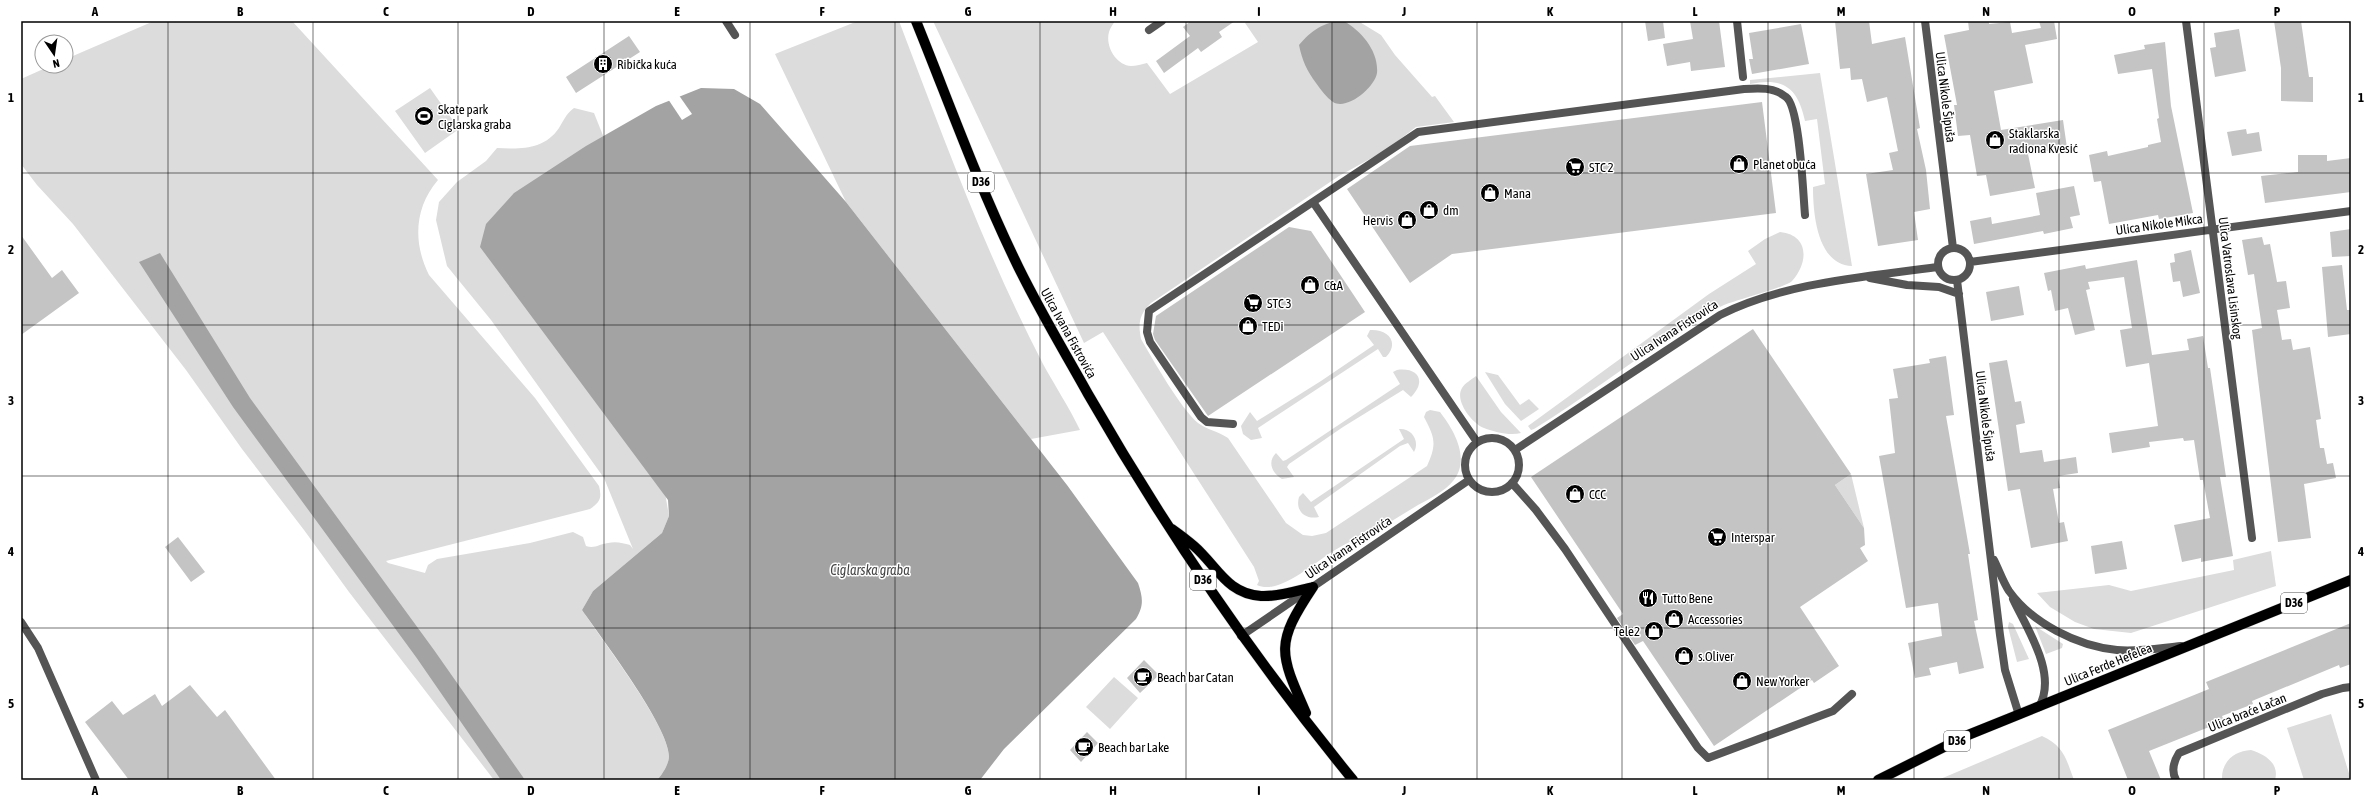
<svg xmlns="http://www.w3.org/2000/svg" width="2372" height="801" font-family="'Asap Condensed',sans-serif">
	<rect width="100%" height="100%" fill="#fff"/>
	<!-- green -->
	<path fill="#dcdcdc" d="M154 21H292L438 180C414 208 413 243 429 275L535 398 599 486C602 499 600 502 590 509L386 561 388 563 425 573 428 565 437 559 530 543 573 532 583 537 586 546C595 549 599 544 608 543 616 541 623 543 630 545L633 549 604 478 491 320 447 266 436 220 439 202 457 182 486 161 497 148C521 149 544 150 559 128 564 120 566 114 574 108L594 113 604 138 669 516 662 533 593 591 582 610C601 639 668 725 669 756 669 764 662 775 657 780H494L349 592 304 530 242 449 186 370 73 224 37 185 21 164V79L50 66H66V59Z
		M858 21H899C943 137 986 254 1043 364 1055 386 1069 407 1080 430L1031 439 846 202 775 54Z
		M933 21H1115C1113 24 1110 28 1109 32 1105 46 1116 65 1131 66 1136 66 1142 64 1147 63L1170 94 1258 42 1245 23 1247 21H1358L1381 35 1395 55 1432 97 1435 96 1454 122 1416 127 1386 150 1339 176 1151 303C1139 315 1138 323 1141 339 1153 360 1181 409 1198 423 1207 430 1218 431 1228 438L1286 523 1303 535 1312 536 1326 533 1427 466C1437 444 1435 438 1424 417L1426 412 1430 410 1440 412C1454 430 1471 459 1453 481 1445 491 1429 499 1418 505 1408 511 1397 518 1387 524 1370 533 1351 540 1335 550 1316 561 1279 596 1257 585L1259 581 1254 567 1103 332 1084 343Z
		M1820 73 1852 266C1817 265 1813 213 1813 187L1825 184 1817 119 1805 121C1798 88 1784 77 1750 84V80Z
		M430 88 459 129 425 153 395 111Z
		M1780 232C1809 235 1809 262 1792 281 1786 287 1737 300 1724 305 1706 313 1688 325 1672 336 1625 366 1581 400 1534 429L1531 430 1528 426 1709 294 1756 264 1748 251 1765 239Z
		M1370 330C1388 329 1400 342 1386 357H1383L1378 349 1258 428 1262 438 1251 440 1243 434 1241 426 1250 412 1257 421 1321 381 1374 345 1367 336Z
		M1397 370C1418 367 1427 381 1411 397L1403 390 1343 427 1289 464 1287 467 1294 477 1282 479C1272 473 1267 462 1276 453L1283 461 1286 460 1400 384 1393 372Z
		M1485 372 1498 375 1520 405 1529 399 1539 409 1521 421 1505 404Z
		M1476 376 1501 412 1521 433C1510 436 1495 432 1484 428 1473 424 1454 401 1462 388 1465 383 1471 380 1476 376Z
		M1399 429C1412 428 1420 441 1414 452L1408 443 1400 446 1314 507 1319 517C1305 520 1295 511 1299 497L1303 493 1311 502 1404 439Z
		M1851 474 1864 528 1835 485Z
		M2271 551 2276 586 2131 633 2094 629 2075 622 2050 607 2037 593 2109 585 2131 591 2234 570 2233 560Z
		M2009 622 2013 624 2029 659 2017 662 2008 627Z
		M2035 626 2063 644 2062 648 2046 654Z
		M1114 677 1138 698 1110 729 1086 707Z
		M2331 714 2351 780H2304L2287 728Z
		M2042 736C2064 746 2066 759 2074 780H1938Z
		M2251 750C2264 754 2280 763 2275 780H2222C2221 762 2234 751 2251 750Z"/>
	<!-- water -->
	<path fill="#a3a3a3" d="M1344 21C1361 31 1379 51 1377 73 1375 87 1347 111 1333 102 1326 97 1321 90 1316 83 1307 71 1302 60 1299 45 1311 31 1324 21 1344 21Z
		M701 88 734 89 760 104 846 202 1067 485 1138 583C1143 598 1144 606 1136 619L1004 749 980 780H657C662 775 669 764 669 756 668 725 602 639 582 610L593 591 662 533 669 516 668 500 480 247 486 224 514 193 586 146 656 106Z
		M160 253 250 398 434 650 525 780H501L416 657 233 407 139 262Z"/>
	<!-- pier -->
	<path fill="#fff" d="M678 94 692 114 682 120 668 99Z"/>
	<!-- building -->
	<path fill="#c4c4c4" d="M1191 21H1235L1219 32 1222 37 1201 52 1198 48 1164 73 1156 61 1190 36 1183 27Z
		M1645 21H1663L1665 38 1648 41Z
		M1690 21H1719L1725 67 1691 71 1690 62 1667 66 1663 44 1693 39Z
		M1835 21H1869L1872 44 1905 37 1920 128 1917 129 1926 170 1930 209 1914 212 1918 240 1878 246 1866 174 1893 170 1889 153 1898 151 1887 97 1867 102 1862 79 1851 80 1850 68 1840 69Z
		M1968 21H1989V24L2010 22 2012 33 2041 28 2039 21H2054L2057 39 2025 45 2033 83 1994 91 2001 130 2063 120 2067 148 2028 154 2035 188 1990 196 1986 175 1977 176 1970 135 1958 136 1954 105H1957L1944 35 1969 30Z
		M2274 21H2301L2309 77H2313V102L2281 101V68Z
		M1801 24 1809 64 1752 74 1749 59H1753L1749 33Z
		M2239 29 2246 71 2215 77 2210 48 2216 47 2214 33Z
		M629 36 640 52 576 93 566 77Z
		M2165 42 2171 106 2193 213 2159 219 2158 215 2109 224 2101 181 2094 182 2089 155 2107 151 2108 156 2148 147V145L2161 142 2157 119 2159 118 2152 69 2118 74 2114 55 2145 49 2144 45Z
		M1762 102 1776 213 1452 254 1410 283 1347 189 1410 146Z
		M2246 129 2247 134 2259 132 2262 151 2232 156 2227 132Z
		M2298 155H2327V161L2351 158V192L2265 203 2261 176 2298 172Z
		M2074 186 2080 215 2070 217 2073 228 2044 234 2043 231 1974 244 1970 221 1991 217 1992 224 2040 215 2036 193Z
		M1289 227 1311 231 1365 312 1208 416 1155 340 1153 334 1156 316Z
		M2351 229V256L2332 257 2330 232Z
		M21 235 52 278 62 270 79 293 21 335Z
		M2262 237 2264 245 2270 244 2277 282 2286 281 2290 308 2277 310 2282 340 2291 339 2293 350 2310 347 2321 419 2316 420 2320 448H2324L2327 464 2333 463 2336 478 2304 484 2311 538 2278 542 2252 330 2262 328 2254 274 2248 275 2242 240Z
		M2191 250 2200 293 2183 297 2180 281 2173 282 2170 263 2175 262 2174 254Z
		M2137 260 2152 355 2189 350 2187 339 2203 336 2208 368H2210L2226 477H2220L2233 556 2201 562V558L2182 562 2174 525 2210 518 2203 480H2200L2194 440 2184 441 2183 438 2149 442 2150 447 2112 453 2109 433 2158 426 2149 363 2126 367 2120 330 2132 328 2124 277 2088 282 2090 289 2086 290 2095 330 2075 335 2068 308 2055 311 2051 290 2048 291 2044 273 2085 265 2086 269Z
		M2342 265 2347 310H2351V334L2328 337 2322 267Z
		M2019 286 2024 315 1991 321 1986 292Z
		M1753 329 1851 474 1835 485 1864 528 1865 545 1860 548 1868 561 1800 607 1839 666 1814 683 1812 680 1714 746 1643 641 1635 645 1617 618 1623 614 1531 477Z
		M1946 356 1954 415 1946 416 1970 554H1968L1978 620 1974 621 1984 668 1959 674 1957 662 1929 668 1931 675 1915 678 1908 643 1942 636 1938 603 1906 608 1879 456 1895 453 1889 399 1898 398 1893 369 1930 363 1929 359Z
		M2007 360 2015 402 2021 401 2025 423 2016 425 2020 453 2042 450 2044 462 2076 457 2078 473 2058 476 2060 488 2053 489 2059 523 2064 522 2068 541 2031 548 2020 489 2008 491 1989 363Z
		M178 537 205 572 191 582 165 547Z
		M2122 541 2127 569 2095 574 2091 546Z
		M2351 623V664L2340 668 2339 665 2252 701 2253 704 2222 716 2224 721 2149 751 2161 780H2128L2108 730 2209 689 2206 682Z
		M1144 660 1159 675 1140 693 1127 678Z
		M190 685 217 717 225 710 276 780H129L85 722 112 701 123 715 155 694 162 706Z
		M1087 732 1098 743 1081 762 1070 750Z"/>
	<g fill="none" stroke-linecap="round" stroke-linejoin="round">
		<!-- primary casing -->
		<g stroke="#dbdbdb" stroke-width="11">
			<path id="primary" d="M916 21C948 100 977 181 1014 258 1036 305 1063 349 1088 394 1166 530 1254 659 1353 780
				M1172 529C1179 534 1187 540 1194 546 1217 566 1227 594 1261 596 1278 597 1296 591 1313 587
				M1306 713C1279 652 1275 644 1313 587
				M1878 780 1968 735 2351 580"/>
		</g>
		<!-- lane -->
		<path stroke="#555" stroke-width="8" d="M1313 202 1477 442
			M1233 424 1207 422 1201 417 1150 342 1147 332 1149 311 1418 132 1744 89C1759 88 1774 87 1786 97 1800 107 1803 194 1805 215
			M1512 483 1536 510 1565 549 1673 711 1698 748 1708 758 1833 711 1852 694
			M21 622 38 648 96 780
			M2176 780C2171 771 2174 761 2179 753L2322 694 2343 688 2351 687"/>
		<!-- street -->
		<path stroke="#555" stroke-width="8" d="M726 21 735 35
			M1737 21 1743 77
			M1925 21 1953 248
			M2186 21 2252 538
			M1149 30 1162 21
			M1938 264a16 16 0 1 1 32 0a16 16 0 1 1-32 0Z
			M1970 262 2351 211
			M1870 278 1907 285 1939 287 1959 294
			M1957 280 2000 635 2005 670 2019 715
			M1465 465a27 27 0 1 1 54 0a27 27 0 1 1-54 0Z
			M1515 450 1720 315C1786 282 1865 277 1937 267
			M1994 560C1999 570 2003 582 2009 591 2032 623 2077 646 2117 650 2138 652 2160 648 2181 646
			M2013 599C2027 629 2058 674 2039 707
			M1241 636 1469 480"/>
		<!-- primary -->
		<use href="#primary" stroke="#000" stroke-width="10"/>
	</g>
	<!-- grid -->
	<path fill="none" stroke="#000" stroke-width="1" stroke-opacity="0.55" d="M168 21V780M313 21V780M458 21V780M604 21V780M750 21V780M895 21V780M1040 21V780M1186 21V780M1332 21V780M1477 21V780M1622 21V780M1768 21V780M1914 21V780M2059 21V780M2204 21V780M21 173H2351M21 325H2351M21 476H2351M21 628H2351"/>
	<!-- icons -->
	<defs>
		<g id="building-disc" transform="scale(1)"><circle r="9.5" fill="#000" stroke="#fff"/><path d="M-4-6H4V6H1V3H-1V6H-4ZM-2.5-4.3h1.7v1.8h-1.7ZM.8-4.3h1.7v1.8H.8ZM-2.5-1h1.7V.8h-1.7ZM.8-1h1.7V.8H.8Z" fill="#fff"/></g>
		<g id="stadium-disc" transform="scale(1)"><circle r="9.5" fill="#000" stroke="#fff"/><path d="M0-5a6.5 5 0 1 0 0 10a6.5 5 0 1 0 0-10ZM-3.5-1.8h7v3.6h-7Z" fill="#fff"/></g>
		<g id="shop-disc" transform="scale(1)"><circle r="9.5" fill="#000" stroke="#fff"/><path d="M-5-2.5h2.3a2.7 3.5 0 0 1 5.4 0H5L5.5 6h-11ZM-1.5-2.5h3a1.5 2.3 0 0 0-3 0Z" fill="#fff"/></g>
		<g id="supermarket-disc" transform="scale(1)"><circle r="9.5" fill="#000" stroke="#fff"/><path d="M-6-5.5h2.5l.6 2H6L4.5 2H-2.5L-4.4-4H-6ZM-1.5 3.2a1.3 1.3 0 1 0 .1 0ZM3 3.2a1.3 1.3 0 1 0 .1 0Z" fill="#fff"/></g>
		<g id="restaurant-disc" transform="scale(1)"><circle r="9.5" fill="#000" stroke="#fff"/><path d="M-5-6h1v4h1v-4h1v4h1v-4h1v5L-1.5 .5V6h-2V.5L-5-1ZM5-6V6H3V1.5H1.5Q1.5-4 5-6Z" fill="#fff"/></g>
		<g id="cafe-disc" transform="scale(1)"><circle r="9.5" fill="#000" stroke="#fff"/><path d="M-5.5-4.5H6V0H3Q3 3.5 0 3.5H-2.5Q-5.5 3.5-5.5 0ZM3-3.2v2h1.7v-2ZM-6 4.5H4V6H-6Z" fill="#fff"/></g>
	</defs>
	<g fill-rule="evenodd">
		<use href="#building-disc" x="603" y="64"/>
		<use href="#stadium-disc" x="424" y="116"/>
		<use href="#shop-disc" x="1995" y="140"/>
		<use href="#shop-disc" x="1739" y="164"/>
		<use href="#supermarket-disc" x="1575" y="167"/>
		<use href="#shop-disc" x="1490" y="193"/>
		<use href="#shop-disc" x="1429" y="210"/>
		<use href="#shop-disc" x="1407" y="220"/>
		<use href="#shop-disc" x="1310" y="285"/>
		<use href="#supermarket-disc" x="1253" y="303"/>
		<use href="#shop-disc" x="1248" y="326"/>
		<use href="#shop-disc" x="1575" y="494"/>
		<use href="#supermarket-disc" x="1717" y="537"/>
		<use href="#restaurant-disc" x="1648" y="598"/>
		<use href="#shop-disc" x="1674" y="619"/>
		<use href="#shop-disc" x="1654" y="631"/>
		<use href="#shop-disc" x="1684" y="656"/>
		<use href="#cafe-disc" x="1143" y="677"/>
		<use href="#shop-disc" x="1742" y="681"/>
		<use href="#cafe-disc" x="1084" y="747"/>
	</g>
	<g text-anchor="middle" stroke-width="3" stroke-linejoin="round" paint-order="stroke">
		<!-- shield labels -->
		<g fill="#fff" stroke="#4c4c4c" stroke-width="1">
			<rect x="968" y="172" width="26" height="20" rx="3"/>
			<rect x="1190" y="570" width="26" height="20" rx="3"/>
			<rect x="2281" y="593" width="26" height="20" rx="3"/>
			<rect x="1944" y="731" width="26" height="20" rx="3"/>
		</g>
		<g font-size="12" font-weight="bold" fill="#000">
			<text x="981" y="186">D36</text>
			<text x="1203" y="584">D36</text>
			<text x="2294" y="607">D36</text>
			<text x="1957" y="745">D36</text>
		</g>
		<!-- poi labels -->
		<g font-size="13" fill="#000" stroke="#fff" text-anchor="start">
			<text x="617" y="69">Ribička kuća</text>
			<text x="438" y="114">Skate park<tspan x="438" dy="15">Ciglarska graba</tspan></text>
			<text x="2009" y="138">Staklarska<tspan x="2009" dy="15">radiona Kvesić</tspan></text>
			<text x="1753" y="169">Planet obuća</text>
			<text x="1589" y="172">STC 2</text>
			<text x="1504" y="198">Mana</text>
			<text x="1443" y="215">dm</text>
			<text x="1393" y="225" text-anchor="end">Hervis</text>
			<text x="1324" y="290">C&amp;A</text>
			<text x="1267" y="308">STC 3</text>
			<text x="1262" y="331">TEDi</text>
			<text x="1589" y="499">CCC</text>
			<text x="1731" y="542">Interspar</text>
			<text x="1662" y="603">Tutto Bene</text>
			<text x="1688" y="624">Accessories</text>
			<text x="1640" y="636" text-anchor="end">Tele2</text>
			<text x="1698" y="661">s.Oliver</text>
			<text x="1157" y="682">Beach bar Catan</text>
			<text x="1756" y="686">New Yorker</text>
			<text x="1098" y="752">Beach bar Lake</text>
		</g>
		<!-- street labels -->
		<g font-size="13" fill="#000" stroke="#fff">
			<text transform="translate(1946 97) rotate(83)" y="5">Ulica Nikole Šipuša</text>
			<text transform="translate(2159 224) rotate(-8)" y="5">Ulica Nikole Mikca</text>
			<text transform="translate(2231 278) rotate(83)" y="5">Ulica Vatroslava Lisinskog</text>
			<text transform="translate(1674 330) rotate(-33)" y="5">Ulica Ivana Fistrovića</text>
			<text transform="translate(1069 333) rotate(61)" y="5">Ulica Ivana Fistrovića</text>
			<text transform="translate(1986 416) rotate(83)" y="5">Ulica Nikole Šipuša</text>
			<text transform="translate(1348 547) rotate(-34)" y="5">Ulica Ivana Fistrovića</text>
			<text transform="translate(2108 664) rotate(-22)" y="5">Ulica Ferde Hefelea</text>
			<text transform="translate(2247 712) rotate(-22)" y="5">Ulica braće Lačan</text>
		</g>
		<!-- water labels -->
		<g font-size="14" font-style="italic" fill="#444" stroke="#fff">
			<text x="870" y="575">Ciglarska graba</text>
		</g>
	</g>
	<!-- border -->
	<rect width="2372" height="801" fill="none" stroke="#ffffff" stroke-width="44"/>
	<!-- north arrow -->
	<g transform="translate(54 54) rotate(167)"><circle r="19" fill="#ffffff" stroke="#999999"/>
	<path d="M0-3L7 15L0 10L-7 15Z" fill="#000000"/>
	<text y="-6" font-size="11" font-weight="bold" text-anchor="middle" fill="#000000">N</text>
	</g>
	<rect x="22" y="22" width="2328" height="757" fill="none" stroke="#000" stroke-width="1.5"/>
	<g font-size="13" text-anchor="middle" font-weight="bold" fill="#000">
		<text x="95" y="16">A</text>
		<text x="240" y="16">B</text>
		<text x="386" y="16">C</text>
		<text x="531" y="16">D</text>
		<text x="677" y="16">E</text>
		<text x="822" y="16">F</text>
		<text x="968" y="16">G</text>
		<text x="1113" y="16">H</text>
		<text x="1259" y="16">I</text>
		<text x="1404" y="16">J</text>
		<text x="1550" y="16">K</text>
		<text x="1695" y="16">L</text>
		<text x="1841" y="16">M</text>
		<text x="1986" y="16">N</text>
		<text x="2132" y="16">O</text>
		<text x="2277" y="16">P</text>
		<text x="11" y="102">1</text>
		<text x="2361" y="102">1</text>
		<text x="11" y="254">2</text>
		<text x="2361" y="254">2</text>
		<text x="11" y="405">3</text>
		<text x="2361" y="405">3</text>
		<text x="11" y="556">4</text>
		<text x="2361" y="556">4</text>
		<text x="11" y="708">5</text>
		<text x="2361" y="708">5</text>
		<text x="95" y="795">A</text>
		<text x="240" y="795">B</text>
		<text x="386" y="795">C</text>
		<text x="531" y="795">D</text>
		<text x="677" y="795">E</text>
		<text x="822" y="795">F</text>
		<text x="968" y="795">G</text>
		<text x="1113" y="795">H</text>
		<text x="1259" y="795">I</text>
		<text x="1404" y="795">J</text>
		<text x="1550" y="795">K</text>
		<text x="1695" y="795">L</text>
		<text x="1841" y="795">M</text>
		<text x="1986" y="795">N</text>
		<text x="2132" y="795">O</text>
		<text x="2277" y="795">P</text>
	</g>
</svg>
